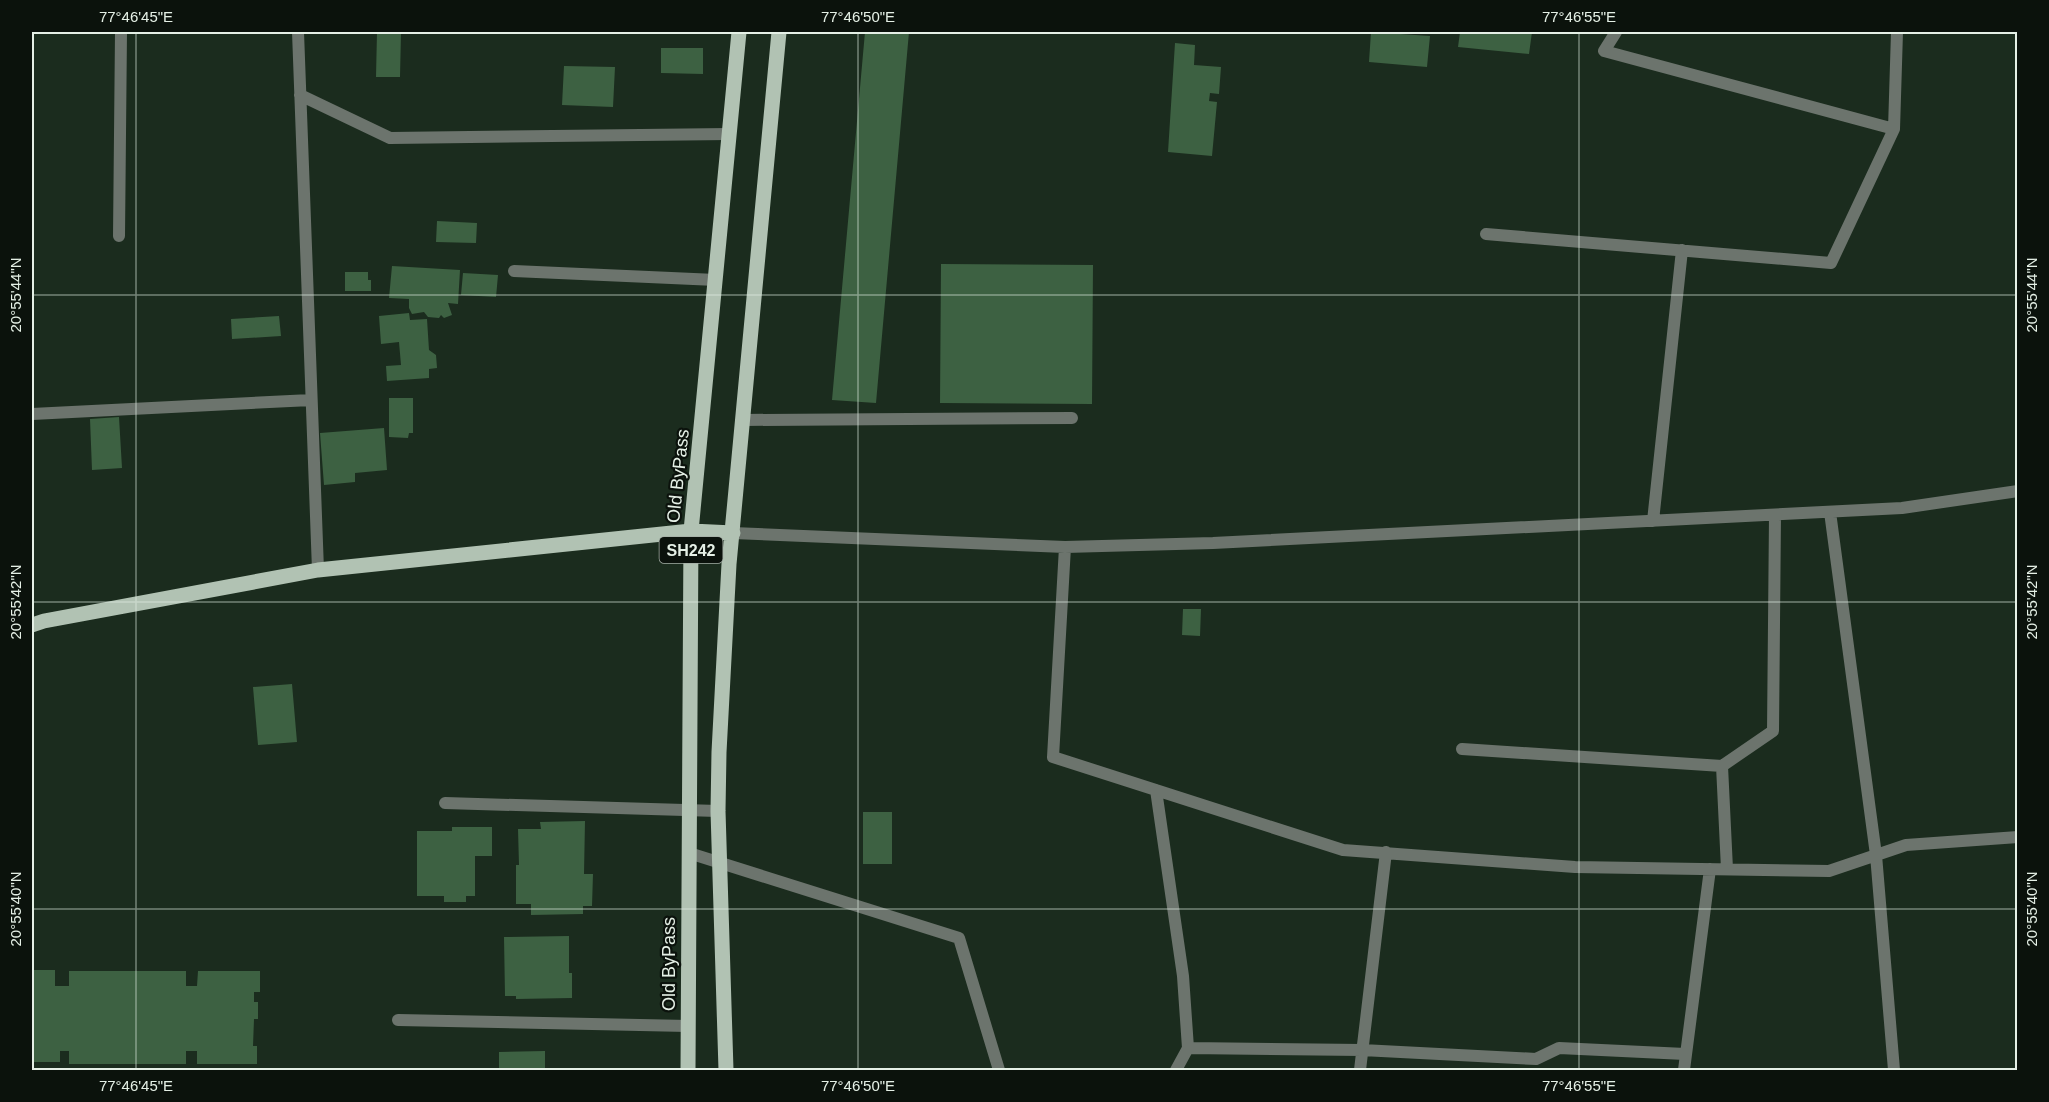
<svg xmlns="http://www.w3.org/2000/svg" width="2049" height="1102" font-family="Arial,sans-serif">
	<rect width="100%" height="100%" fill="#1b2c1e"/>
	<!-- building -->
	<path fill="#3d6142" d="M377 32H401L400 77H376Z
		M865 32H909L876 403 832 400Z
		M1371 32 1430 36 1427 67 1369 62Z
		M1460 32H1532L1529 54 1458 47Z
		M1175 43 1195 45 1194 65 1221 67 1219 94 1210 93 1209 101 1217 102 1212 156 1168 152Z
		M661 48H703V74L661 73Z
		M564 66 615 67 613 107 562 105Z
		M437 221 477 223 476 243 436 242Z
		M941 264 1093 265 1092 404 940 403Z
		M392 266 460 270 458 304 448 303 452 315 444 318 441 315 439 318 428 317 424 312 412 314 409 308V299L389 298Z
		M345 272H368V280H371V291H345Z
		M463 273 498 275 496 297 461 295Z
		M409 313 410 320 427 319 429 350 436 355 437 368 429 369V378L387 381 386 366 401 365 399 342 381 344 379 316Z
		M279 316 281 336 232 339 231 319Z
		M389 398H413V433H409L408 438 389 437Z
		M119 417 122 468 92 470 90 419Z
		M384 428 387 470 355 473V482L324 485 320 433Z
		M1183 609H1201L1200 636 1182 635Z
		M292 684 297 742 258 745 253 687Z
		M863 812H892V864H863Z
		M585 821 584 874H593L592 906H583V914L531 915V904H516V865H519L518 829H541L540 822Z
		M452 827H492V856H475V896H466V902H444V896H417V831H452Z
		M569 936V973H572V998L516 999V996H505L504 937Z
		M32 970H55V986H69V971H186V986H197L198 971H260V992H254V1002H258V1019H254L253 1046H257V1064H197V1051H186V1064H69V1051H60V1062H32Z
		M545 1051V1070H499V1052Z"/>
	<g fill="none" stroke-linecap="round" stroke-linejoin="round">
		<!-- service -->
		<path stroke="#6c746d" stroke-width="12" d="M743 420 1072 418
			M445 803 718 811
			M398 1020 688 1026"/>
		<!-- minor -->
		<path stroke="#6c746d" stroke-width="12" d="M298 32 318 570
			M1616 32 1604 51 1894 129
			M300 95 390 138 729 134
			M1486 234 1831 263 1894 129 1897 32
			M119 236 121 32
			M514 271 716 280
			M32 414 311 400
			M1830 512 1876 855 1894 1070
			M1653 521 1682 250
			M733 533 1065 547 1213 543 1902 508 2018 491
			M1065 547 1053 757 1343 850 1575 867 1829 871 1906 845 2018 837
			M1462 749 1722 766 1773 731 1775 515
			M1722 766 1727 869
			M1156 790 1183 976 1188 1048
			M689 853 959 938 999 1070
			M1176 1070 1188 1048 1362 1050 1536 1059 1559 1048 1685 1054
			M1360 1070 1386 852
			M1684 1070 1710 869"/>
		<!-- primary -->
		<path stroke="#b1c2b3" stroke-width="15" d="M32 625 44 621 318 570 691 531 733 533
			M688 1070 691 531 739 32
			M726 1070 718 811 719 752 729 564 779 32"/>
	</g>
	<!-- ticks -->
	<path fill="none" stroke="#e5f0e6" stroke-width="1.5" stroke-opacity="0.45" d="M136 32V1070M858 32V1070M1579 32V1070M32 295H2018M32 602H2018M32 909H2018"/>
	<g text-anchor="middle" stroke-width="4.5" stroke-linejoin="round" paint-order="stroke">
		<!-- shield labels -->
		<rect fill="#0b120c" stroke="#a4ada5" stroke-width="1.5" x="659.5" y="537" width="63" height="26" rx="4.5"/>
		<g font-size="16" font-weight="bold" fill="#e5f0e6">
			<text x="691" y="556">SH242</text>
		</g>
		<!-- street labels -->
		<g font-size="18" fill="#e5f0e6" stroke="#0b120c">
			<text transform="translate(678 476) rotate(-84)" y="6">Old ByPass</text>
			<text transform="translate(669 964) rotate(-90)" y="6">Old ByPass</text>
		</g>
	</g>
	<!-- border -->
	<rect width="2049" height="1102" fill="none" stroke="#0b120c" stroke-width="66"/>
	<rect x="33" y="33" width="1983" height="1036" fill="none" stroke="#e5f0e6" stroke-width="2"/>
	<g font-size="15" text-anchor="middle" fill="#e5f0e6">
		<text x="136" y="22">77°46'45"E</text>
		<text x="858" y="22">77°46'50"E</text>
		<text x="1579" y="22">77°46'55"E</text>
		<text transform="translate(16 295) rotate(-90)" y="5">20°55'44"N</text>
		<text transform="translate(2032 295) rotate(-90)" y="5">20°55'44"N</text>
		<text transform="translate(16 602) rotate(-90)" y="5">20°55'42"N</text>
		<text transform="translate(2032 602) rotate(-90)" y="5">20°55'42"N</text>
		<text transform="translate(16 909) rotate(-90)" y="5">20°55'40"N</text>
		<text transform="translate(2032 909) rotate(-90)" y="5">20°55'40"N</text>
		<text x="136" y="1091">77°46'45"E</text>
		<text x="858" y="1091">77°46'50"E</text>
		<text x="1579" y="1091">77°46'55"E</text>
	</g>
</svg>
